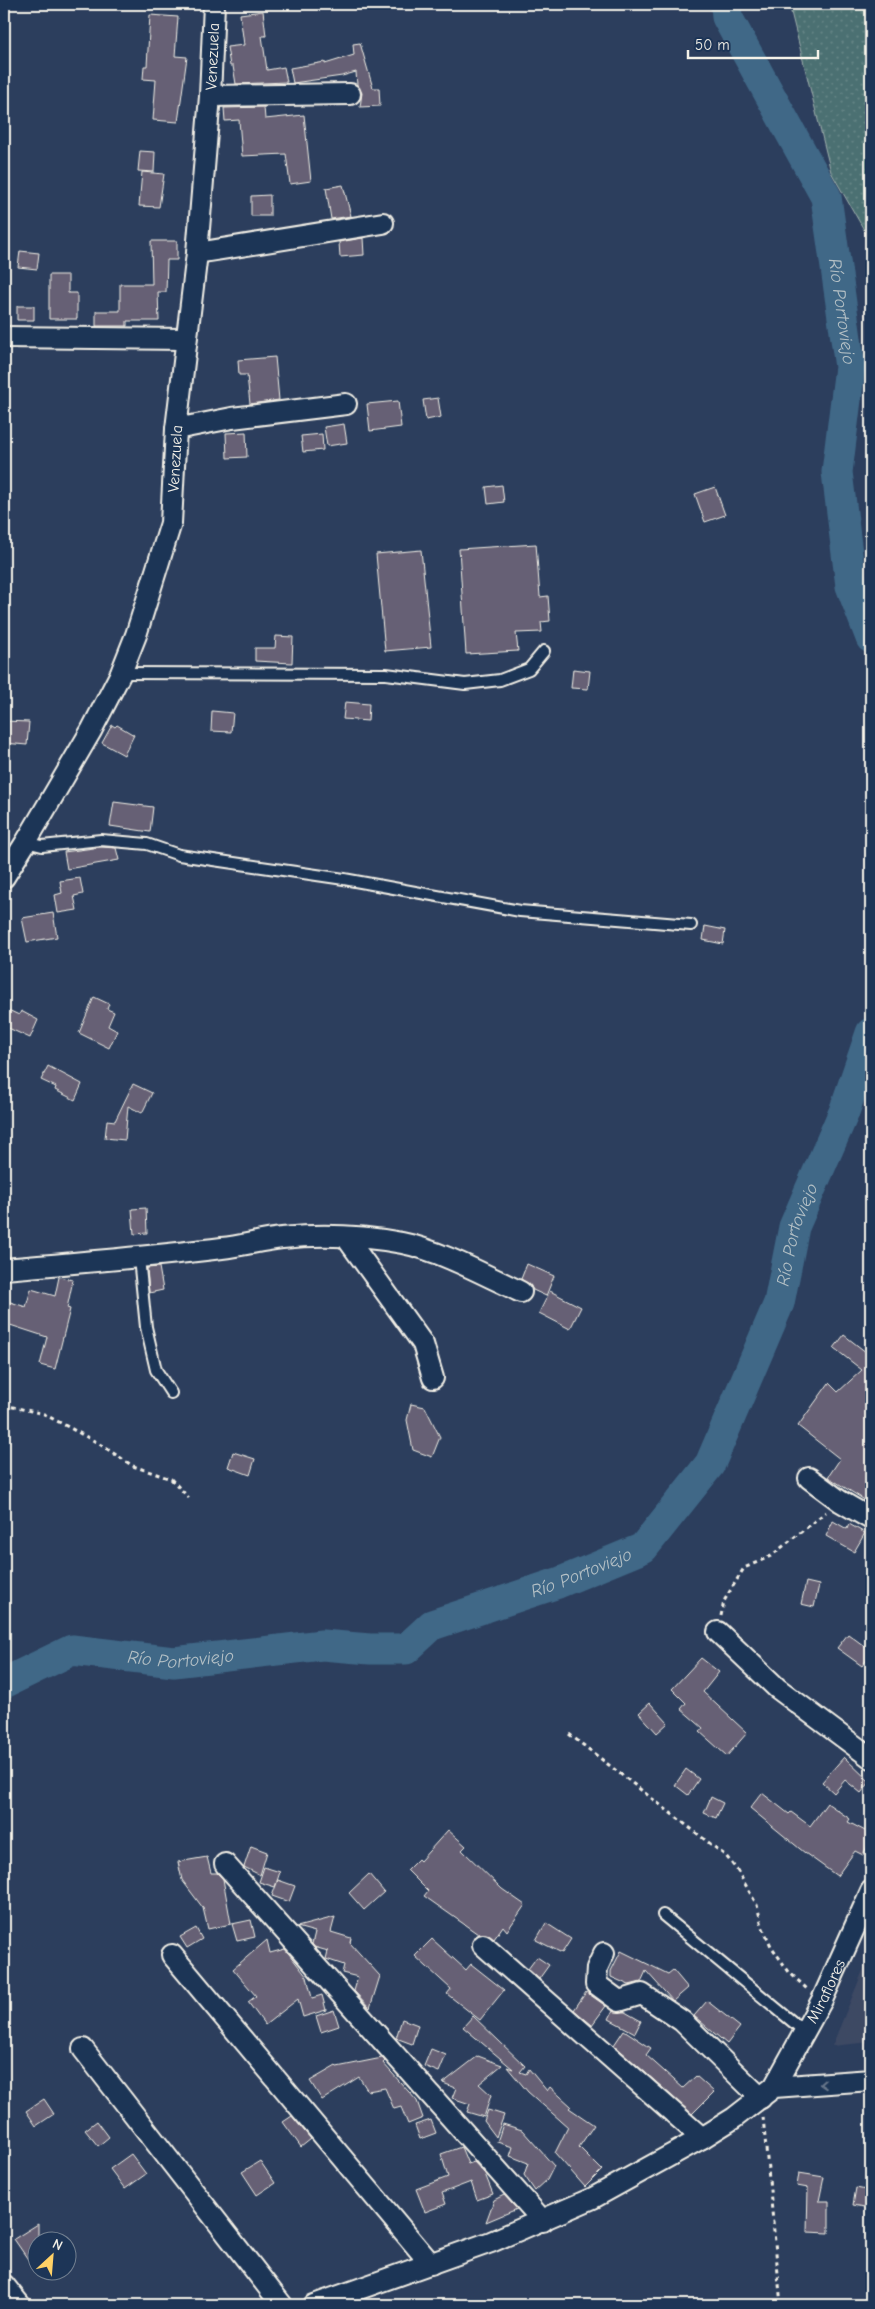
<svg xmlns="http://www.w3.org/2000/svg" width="875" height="2309" font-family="'Comic Neue',sans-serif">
	<defs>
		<pattern id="grass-dots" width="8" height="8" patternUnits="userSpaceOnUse" patternTransform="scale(1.25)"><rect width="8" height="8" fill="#4b7072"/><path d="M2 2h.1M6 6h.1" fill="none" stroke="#668586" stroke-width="1.8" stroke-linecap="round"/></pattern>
	</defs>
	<rect width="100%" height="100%" fill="#2c3e5d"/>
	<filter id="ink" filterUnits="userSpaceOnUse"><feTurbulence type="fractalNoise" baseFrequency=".02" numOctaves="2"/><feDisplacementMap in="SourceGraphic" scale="10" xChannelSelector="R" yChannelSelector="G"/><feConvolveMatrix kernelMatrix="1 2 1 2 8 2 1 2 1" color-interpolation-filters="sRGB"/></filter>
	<g filter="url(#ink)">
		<!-- built -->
		<path fill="#3d4864" d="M871 1951V2042L832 2046Z"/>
		<!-- grass -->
		<path fill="url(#grass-dots)" stroke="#a0b0ad" d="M789 4H871V242L831 172Z"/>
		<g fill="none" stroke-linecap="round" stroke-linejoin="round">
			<!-- river -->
			<g stroke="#3f6887" stroke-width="31">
				<path id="s1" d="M726 4 727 17 826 197 850 367 837 472 851 586 871 638"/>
				<path id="s2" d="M4 1683 72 1650 174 1662 322 1645 370 1649H406L432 1625 558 1583 643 1548 710 1464 779 1303 794 1227 844 1112 871 1033"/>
			</g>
		</g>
		<!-- building -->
		<path fill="#666174" stroke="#f4f1e8" d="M263 11 266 36H262L267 70 284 67 287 82 236 84 233 66H230L227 47 244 45 240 14Z
			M150 15 178 17 175 56 187 57 178 122 153 120 156 80 143 79 144 66H147Z
			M360 43 373 88H379L380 106 360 107 362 93 357 85 356 72 342 76 293 83 290 68 325 62V64L354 55 353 44Z
			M264 107 265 119 304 115 311 181 290 184 286 154 242 156 239 120 225 121 224 108Z
			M140 151 155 152 154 172 138 171Z
			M142 172 164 174 159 207 139 206Z
			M343 185 351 216 331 219 326 188Z
			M270 195V216H251V196Z
			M363 238 364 255 340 257 339 242Z
			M151 241H177V260H167L166 292H158L159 321H127V326H96V311H120V284H152Z
			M20 251 39 253 37 269 18 267Z
			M49 275H68V293H77V319H49Z
			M17 306H34V320H17Z
			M275 357 279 400 250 404 247 375H239L238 360Z
			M438 398 441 417 426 420 423 400Z
			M398 401 401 427 370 431 367 404Z
			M344 424 347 443 327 446 324 427Z
			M246 432 247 457 227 458 226 433Z
			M322 434 323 450 303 452 301 436Z
			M502 485 504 502 488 504 486 487Z
			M715 487 725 515 705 522 695 494Z
			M536 544 540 597 548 596 550 621 541 622 542 632 516 633 518 651 466 654 459 549Z
			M421 550 431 647 385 651 376 554Z
			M276 636 293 637 292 663 255 661V648H275Z
			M573 669 590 671 588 689 571 688Z
			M345 702 369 704 368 721 343 719Z
			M212 711 233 713 231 732 211 731Z
			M4 721 29 722 27 745 4 743Z
			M112 725 115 727 117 725 134 735 124 755 102 743Z
			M114 802 153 807 150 832 110 826Z
			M101 847 116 848 119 860 67 869 64 852Z
			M80 878 83 894 74 896 77 910 58 913 55 895 62 893 60 881Z
			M53 913 57 937 27 942 22 918Z
			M705 926 725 930 723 944 703 940Z
			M94 997 109 1004 107 1009 114 1012 108 1026 117 1031 109 1048 79 1033Z
			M4 1008 19 1015 21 1011 38 1020 30 1038 4 1026Z
			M48 1066 82 1084 75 1100 55 1090 56 1087 41 1080Z
			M133 1084 152 1093 142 1113 128 1106 125 1140 105 1138 107 1120 115 1121Z
			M146 1208 147 1233 134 1234 132 1209Z
			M527 1264 554 1276 546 1296 533 1290 530 1285 521 1279Z
			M159 1267 163 1290 149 1293 147 1268Z
			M59 1277 73 1280 67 1308 70 1309 55 1369 40 1365 47 1337 4 1323V1300L26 1307 31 1289 55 1296Z
			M550 1291 581 1307 570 1329 539 1313Z
			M844 1335 871 1356V1504L828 1477 840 1459 798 1426 829 1383 838 1392 862 1370 834 1348Z
			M411 1404 425 1407 440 1437 432 1457 413 1450 407 1420Z
			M233 1452 255 1459 250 1475 228 1467Z
			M833 1521 847 1529 849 1524 865 1533 854 1552 826 1536Z
			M806 1582 819 1585 814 1607 801 1604Z
			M848 1634 871 1651V1654L862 1666 837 1648Z
			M701 1658 719 1672 703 1692 747 1733 727 1756 700 1732 703 1728 681 1709 686 1703 672 1689Z
			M650 1703 668 1723 657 1733 639 1713Z
			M844 1757 870 1782 861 1793 845 1780 834 1793 822 1782Z
			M686 1769 699 1779 688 1795 675 1785Z
			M762 1793 789 1814 791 1812 810 1826 827 1803 850 1819 848 1822 871 1834V1838L863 1855 855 1851 837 1876 805 1853 750 1808Z
			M711 1797 723 1803 716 1818 704 1813Z
			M448 1830 466 1846 462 1850 502 1889 525 1905 507 1931 503 1926 494 1939 486 1934H478L424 1896 428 1891 407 1870 418 1859 420 1861Z
			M251 1846 267 1852 260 1875 244 1867Z
			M207 1857 211 1873H217L223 1879 231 1924 208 1929 203 1908 182 1880 178 1862Z
			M264 1867 280 1872 275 1887 259 1882Z
			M369 1874 384 1892 364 1910 349 1893Z
			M278 1880 295 1886 289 1902 272 1896Z
			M335 1917 331 1932 351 1938 350 1943 380 1976 370 2008 354 1991 358 1977 342 1973 344 1965 326 1959 328 1951 314 1947 312 1944 315 1932 297 1927Z
			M251 1920 255 1937 237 1941 232 1924Z
			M546 1923 571 1939 562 1953 536 1940Z
			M196 1928 202 1939 187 1948 180 1937Z
			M432 1939 466 1970 471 1964 504 1990 480 2020 447 1994 451 1989 415 1956Z
			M267 1940 270 1953 285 1949 289 1954 307 1977 312 1998 322 1995 326 2010 303 2017 298 1999 265 2025 248 2002 256 1996 233 1969Z
			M621 1951 668 1974 673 1970 688 1988 673 2001 646 1971 641 1982 629 1985 611 1977V1971Z
			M537 1957 549 1965 539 1979 528 1969Z
			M586 1992 606 2006 592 2025 574 2010Z
			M707 2001 740 2027 727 2044 694 2016Z
			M334 2010 339 2026 321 2032 316 2016Z
			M613 2011 625 2012 641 2021 635 2033 609 2019Z
			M473 2016 525 2066 520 2072 526 2074 529 2069 547 2091 550 2087 571 2106 569 2108 594 2125 579 2147 602 2170 585 2187 555 2153 568 2127 528 2092 507 2067 513 2069 463 2027Z
			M402 2019 418 2025 412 2044 396 2038Z
			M624 2030 651 2048 646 2055 683 2088 696 2076 714 2092 692 2114 614 2045Z
			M431 2049 446 2055 439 2072 424 2066Z
			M478 2056 502 2065 479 2084 491 2095 484 2117 467 2112 470 2104 452 2098 456 2088 443 2083Z
			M382 2058 385 2061 383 2063 417 2101 423 2118 408 2124 401 2107 394 2109 385 2088 368 2091 359 2077 322 2100 310 2081 336 2066 337 2067Z
			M44 2099 54 2114 36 2126 26 2111Z
			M488 2110 504 2115 496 2137 484 2121Z
			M292 2116 311 2139 301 2147 283 2122Z
			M431 2120 436 2133 420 2139 415 2125Z
			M97 2121 109 2137 98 2146 85 2130Z
			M503 2124 522 2130 554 2166 547 2180 535 2191 524 2175 528 2163 510 2156 513 2147 497 2142Z
			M461 2147 468 2164 474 2162 485 2174 493 2194 477 2200 471 2182 442 2193 446 2204 425 2212 416 2189 448 2177 441 2154Z
			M131 2154 146 2174 125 2189 110 2169Z
			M260 2161 275 2183 257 2195 242 2172Z
			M799 2173 824 2177 819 2201H829V2233L807 2232 808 2188 797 2186Z
			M856 2188 871 2191V2208L853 2205Z
			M504 2195 517 2209 486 2222 494 2200Z
			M38 2224V2274L14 2239Z"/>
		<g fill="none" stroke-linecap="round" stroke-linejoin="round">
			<!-- service casing -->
			<g stroke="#f4f1e8" stroke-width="14">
				<path id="service" d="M121 673 386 674 465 684 500 680 529 669 544 651
					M26 842 42 846 101 840 147 844 179 855 344 879 520 911 691 925
					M139 1258 146 1327 156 1370 171 1393
					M663 1915 805 2032"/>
			</g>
			<!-- minor casing -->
			<g stroke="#f4f1e8" stroke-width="24">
				<g id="minor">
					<path d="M210 96 350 94"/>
					<path d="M197 253 383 223"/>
					<path d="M4 337 185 339"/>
					<path d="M176 429 232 418 346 404"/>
					<path id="s3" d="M4 877 26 842 91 731 121 673 136 635 171 523 176 429 197 253 210 96 214 4"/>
					<path d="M346 1237 423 1344 433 1378"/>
					<path d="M4 1269C77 1263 149 1257 222 1248 242 1246 262 1240 282 1238 320 1234 364 1236 402 1243 439 1250 487 1276 521 1292"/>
					<path d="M809 1478 840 1501 871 1519"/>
					<path d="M718 1632 777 1688 871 1758"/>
					<path d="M225 1864 543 2221"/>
					<path d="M483 1945 702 2138"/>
					<path d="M604 1953 597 1968 596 1984 619 2001 642 1994 682 2021 761 2098"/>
					<path d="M172 1955 431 2264"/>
					<path d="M83 2049 282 2305"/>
					<path id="s4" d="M774 2087 822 2000 871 1891"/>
					<path d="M4 2285 20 2305"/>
					<path d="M314 2305 491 2242 593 2198 702 2138 734 2118 774 2087 871 2080"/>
				</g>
			</g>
			<!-- path -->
			<path stroke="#f4f1e8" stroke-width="3" stroke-dasharray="4 4" stroke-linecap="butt" d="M4 1405 44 1414 98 1443 133 1466 171 1479 189 1498
				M721 1616 724 1601 744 1568 771 1556 826 1512
				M569 1734 726 1856 737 1870 757 1905 762 1926 771 1946 789 1972 807 1989
				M763 2117 781 2305"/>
			<!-- service -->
			<use href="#service" stroke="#1d3557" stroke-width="10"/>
			<!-- minor -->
			<use href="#minor" stroke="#1d3557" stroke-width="20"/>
		</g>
		<!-- one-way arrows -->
		<defs><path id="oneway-chevron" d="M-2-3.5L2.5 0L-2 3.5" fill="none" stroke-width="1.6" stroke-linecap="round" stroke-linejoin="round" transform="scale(1.25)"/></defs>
		<use stroke="#68778a" href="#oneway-chevron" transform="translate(823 2084) rotate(176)"/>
	</g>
	<g text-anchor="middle" stroke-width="5" stroke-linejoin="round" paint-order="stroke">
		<!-- street labels -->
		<g font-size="16" fill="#f4f1e8" stroke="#1d3557">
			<text dy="6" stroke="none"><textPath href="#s3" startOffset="862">Venezuela</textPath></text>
			<text dy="6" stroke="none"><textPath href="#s3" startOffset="458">Venezuela</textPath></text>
			<text dy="6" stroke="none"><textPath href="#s4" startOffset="109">Miraflores</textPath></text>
		</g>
		<!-- water labels -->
		<g font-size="18" font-style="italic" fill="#b5c1c6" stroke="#1d3557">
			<text dy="6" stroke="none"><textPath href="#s1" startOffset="334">Río Portoviejo</textPath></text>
			<text dy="6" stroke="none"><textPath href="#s2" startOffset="1025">Río Portoviejo</textPath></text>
			<text dy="6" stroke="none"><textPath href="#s2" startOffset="605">Río Portoviejo</textPath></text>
			<text dy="6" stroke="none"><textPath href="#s2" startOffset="185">Río Portoviejo</textPath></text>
		</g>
	</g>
	<!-- margin -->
	<rect width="875" height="2309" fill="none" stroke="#1d3557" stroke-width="20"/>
	<rect x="10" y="10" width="855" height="2289" fill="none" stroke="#f4f1e8" stroke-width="2" filter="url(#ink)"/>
	<!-- north arrow -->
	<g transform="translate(52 2256) rotate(26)"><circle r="24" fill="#1d3557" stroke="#738091"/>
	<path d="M0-4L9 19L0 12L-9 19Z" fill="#ffd166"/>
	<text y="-8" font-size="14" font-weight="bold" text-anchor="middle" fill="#f4f1e8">N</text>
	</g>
	<!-- scale -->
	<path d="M688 50v8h130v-8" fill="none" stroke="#f4f1e8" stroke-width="2.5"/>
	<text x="695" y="50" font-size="15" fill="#f4f1e8" stroke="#1d3557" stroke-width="4" paint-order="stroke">50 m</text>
</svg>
